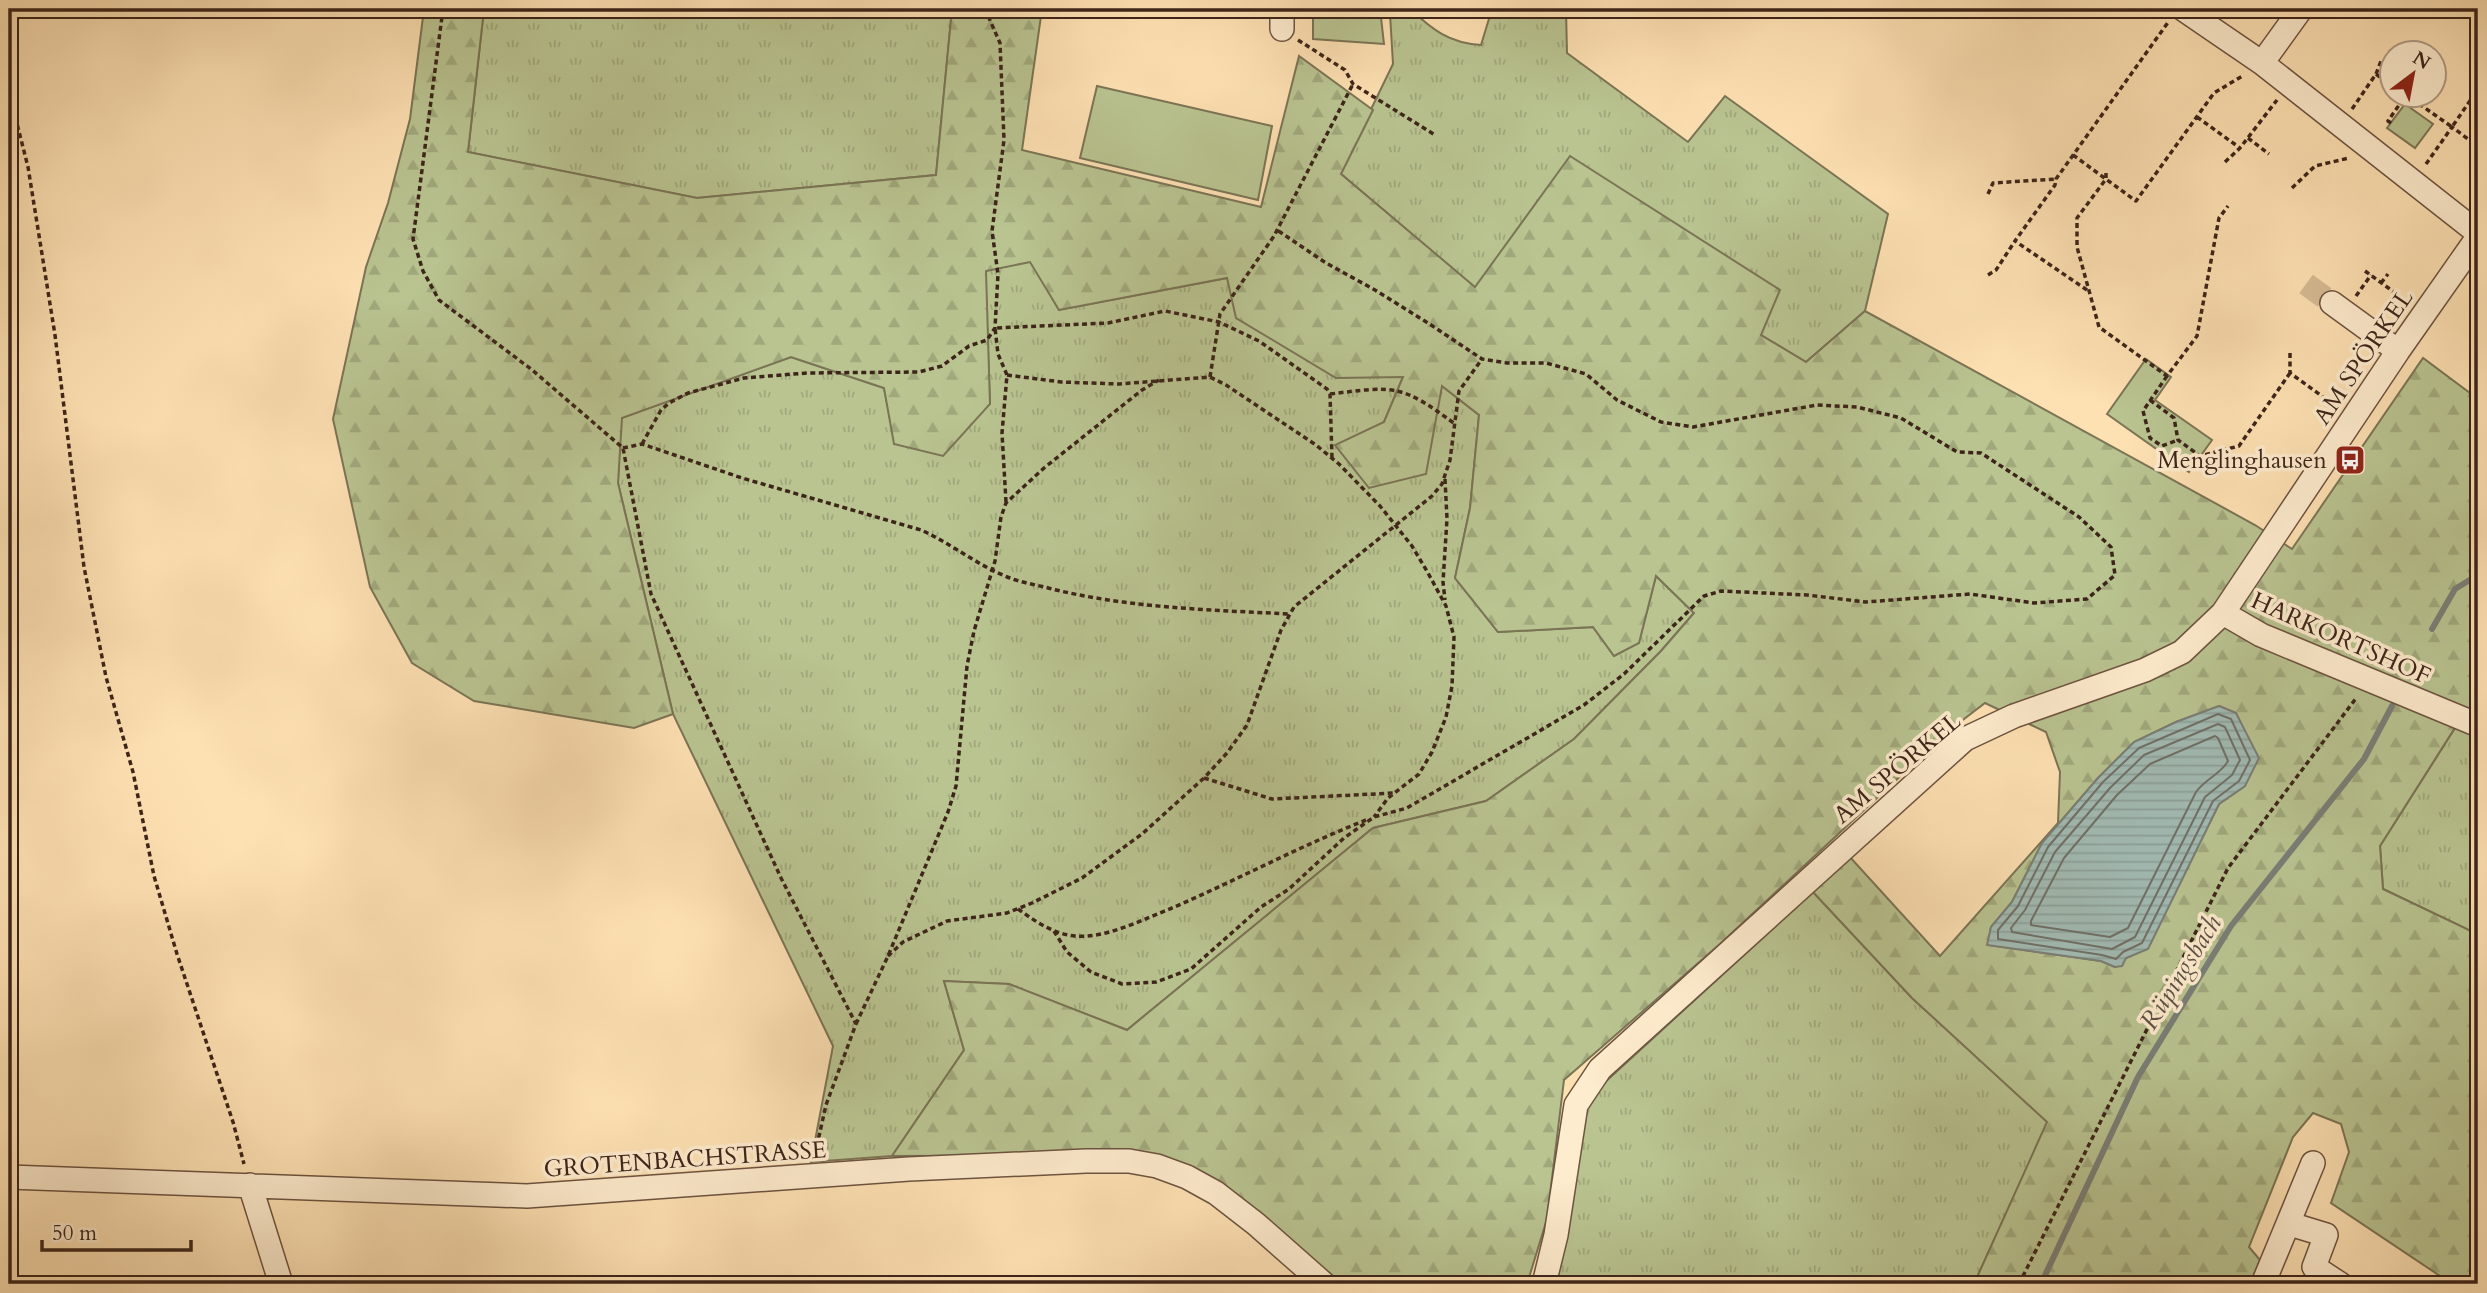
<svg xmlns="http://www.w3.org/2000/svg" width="2487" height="1293" font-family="Cardo,serif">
	<defs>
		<pattern id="grass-tufts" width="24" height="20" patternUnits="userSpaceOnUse" patternTransform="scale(1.75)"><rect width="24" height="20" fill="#b9c491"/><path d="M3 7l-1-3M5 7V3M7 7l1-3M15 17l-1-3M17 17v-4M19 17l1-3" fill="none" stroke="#a0a87c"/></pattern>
		<pattern id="forest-firs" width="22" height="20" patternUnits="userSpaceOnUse" patternTransform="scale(1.75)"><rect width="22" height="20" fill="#b9c491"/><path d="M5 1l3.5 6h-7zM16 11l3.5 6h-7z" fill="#a0a87c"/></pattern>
		<pattern id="water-rules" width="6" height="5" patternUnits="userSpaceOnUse" patternTransform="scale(1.75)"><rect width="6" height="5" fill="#a2bcb5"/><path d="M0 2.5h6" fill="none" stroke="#8ca19b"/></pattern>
	</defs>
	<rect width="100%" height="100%" fill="#fee1b3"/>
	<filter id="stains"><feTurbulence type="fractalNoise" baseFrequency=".00286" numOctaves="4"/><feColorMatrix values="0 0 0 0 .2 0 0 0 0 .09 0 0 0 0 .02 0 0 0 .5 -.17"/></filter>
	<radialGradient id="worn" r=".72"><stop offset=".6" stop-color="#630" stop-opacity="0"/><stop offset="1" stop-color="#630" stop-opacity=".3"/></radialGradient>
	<!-- grass -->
	<path fill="url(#grass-tufts)" stroke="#7b7456" stroke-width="2" d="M484 9H952L936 175 697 198 468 152Z
		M1410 9C1433 30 1449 43 1481 45L1492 9H1566L1567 53 1688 142 1725 96 1888 214 1865 311 1806 362 1761 335 1570 157 1475 288 1340 173 1393 64 1390 14Z
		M1031 261 1059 310 1227 278 1403 377 1384 422 1369 488 1442 386 1479 415 1470 508 1455 578 1498 632 1593 627 1614 656 1639 642 1656 576 1694 613 1661 651 1574 739 1486 801 1373 828 1127 1030 1009 984 944 981 964 1050 892 1156 811 1162 833 1046 673 714 618 483 621 418 791 357 884 388 895 444 990 404 985 271Z
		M2455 728 2478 734V937L2467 929 2383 889 2380 846Z
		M1813 892 1912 998 2048 1122 1974 1284H1553L1581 1117 1603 1084Z"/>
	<!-- forest -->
	<path fill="url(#forest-firs)" stroke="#7b7456" stroke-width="2" fill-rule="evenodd" d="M424 9H484L468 152 697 198 936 175 952 9H1042L1022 150 1261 207 1299 56 1373 110 1341 174 1475 287 1570 156 1780 290 1761 335 1806 362 1865 311 2255 525 2292 549 2423 358 2478 399V715L2465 712 2380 846 2383 889 2467 929 2478 937V1284H2452L2331 1203 2349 1152 2341 1124 2313 1113 2293 1137 2249 1247 2260 1260 2250 1284H1974L2047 1122 1912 998 1813 892 1849 856 1940 956 2058 823 2060 772 2046 732 1985 703 1951 729 1720 944 1564 1080 1547 1219 1527 1284H1340L1227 1188 1159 1155 892 1156 964 1050 944 981 1009 984 1127 1030 1373 828 1486 801 1574 739 1661 651 1694 613 1656 576 1639 643 1614 656 1593 627 1498 632 1455 578 1470 508 1479 415 1442 386 1426 474 1369 488 1335 445 1384 422 1403 377 1336 378 1236 318 1227 278 1059 310 1030 262 986 271 990 404 943 456 894 444 884 388 791 357 622 418 618 483 673 714 634 728 474 701 412 663 370 587 333 419 366 267 388 203 410 119ZM2219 706 2236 713 2246 735 2245 786 2219 804 2148 948 2126 958 2115 967 2101 961 1988 945 1991 927 2012 902 2042 843 2098 778 2134 742 2176 722Z"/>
	<!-- park -->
	<path fill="#b9c491" stroke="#7b7456" stroke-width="2" d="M1313 9H1380L1384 44 1313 39Z
		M1097 86 1272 126 1258 200 1080 158Z
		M2405 104 2433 124 2415 148 2387 128Z
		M2146 359 2171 377 2155 400 2212 440 2189 472 2107 414Z"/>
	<!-- water -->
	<path fill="url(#water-rules)" stroke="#7a7f77" stroke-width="2" d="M2219 706 2236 713 2259 758 2245 786 2219 804 2148 949 2126 958 2122 966 2115 967 2101 961 1987 945 1991 927 2012 902 2042 843 2098 778 2134 742 2176 722Z"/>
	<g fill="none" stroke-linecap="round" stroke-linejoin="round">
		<!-- shore -->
		<path stroke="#707068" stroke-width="2" d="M2218 714 2231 719 2250 760 2239 781 2213 801 2142 943 2123 952 2116 959 2102 955 1998 939V930L2018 906 2048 847 2103 782 2139 748Z
			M2218 724 2225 727 2240 760 2232 775 2205 797 2135 937 2112 949 2012 932 2011 928 2025 910 2055 852 2110 788 2144 755Z
			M2215 736 2218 738 2228 761C2221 774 2205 779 2196 792L2128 928 2110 937 2031 925V921L2064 858 2117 795 2150 764Z"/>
		<!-- stream -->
		<path stroke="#7a7f77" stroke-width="6" d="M2432 629 2455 589 2478 575
			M2041 1284 2138 1077 2231 926 2364 759 2392 706"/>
		<!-- minor-tunnel -->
		<path stroke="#d7bb94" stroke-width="23" stroke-dasharray="23 11" stroke-linecap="butt" d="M2306 284 2332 303"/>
		<!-- minor casing -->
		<g stroke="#6d5340" stroke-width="26">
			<path id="minor" d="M2183 9 2262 63 2478 233
				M1282 29V9
				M2262 63 2301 9
				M2332 303 2398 351
				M2223 613 2261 635 2478 725
				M9 1177 527 1196 909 1169 1086 1161H1129L1157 1166 1187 1177 1216 1193 1256 1224 1324 1284
				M250 1185 281 1284
				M2290 1224 2326 1235 2314 1267 2340 1284
				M1544 1284 1556 1235 1576 1105 1600 1069 1965 739 2014 716 2145 670 2182 652 2223 613 2398 351 2478 237
				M2263 1284 2313 1163"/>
		</g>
		<!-- path -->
		<path stroke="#3d241a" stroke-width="3.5" stroke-dasharray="5 3.5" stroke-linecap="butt" d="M443 9 413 239 423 271 439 300 531 369 623 448 651 594 781 878 856 1024 826 1105 815 1154
			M1298 40 1345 70 1353 84 1435 135
			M2376 74 2392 86
			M2472 80 2478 85
			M9 92 28 167 55 335 84 567 106 677 133 772 154 876 177 954 233 1122 244 1164
			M2405 94 2452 127 2478 89
			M2352 109 2376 74 2381 61
			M2197 117 2240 148
			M2391 123 2388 121 2406 95
			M2248 138 2269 154
			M2073 155 2136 201 2214 93 2244 75
			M2225 162 2240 148 2277 100
			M2426 164 2452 127 2476 145
			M2106 173V179L2077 218V247L2099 327 2167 376 2197 336 2219 218 2228 206
			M2292 188 2315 166 2349 158
			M1988 194 1993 183 2056 179
			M2365 271 2409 303
			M1988 275 1996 270 2015 241
			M2381 283 2388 274
			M2087 290 2015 241 2055 185 2056 179 2169 21
			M2356 296 2371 275
			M2290 353V373L2337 407
			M1007 375 1061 382 1119 384 1210 377 1226 385 1316 445 1339 464 1380 506 1412 546 1428 573 1446 606 1454 637 1452 686 1446 717 1432 752 1419 774 1388 798 1374 817
			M2167 376 2143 411 2150 438 2162 446 2178 440
			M1210 377 1220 314 1274 236 1353 84
			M1330 394C1395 386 1401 384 1455 424
			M2150 400 2174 418 2178 440 2200 456 2239 446 2290 373
			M642 444 661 410 669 403 688 393 744 378 807 373 919 372 942 366 969 346 987 340 995 328 998 274 992 231 1004 140 1000 43 985 9
			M623 448 642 444 742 478 921 530C952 544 980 567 1010 578 1023 583 1038 585 1052 589 1130 608 1211 610 1290 614
			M1445 479 1447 519 1443 582 1445 600
			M1006 502 1002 433 1007 375 998 354 995 328 1108 323 1165 311 1219 322 1259 341 1327 389 1330 394 1332 458
			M1204 778 1272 799 1394 793
			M1018 909C1035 921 1053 934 1075 936 1105 939 1144 919 1172 908 1237 880 1300 846 1366 820
			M1054 931 1067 952 1091 972 1122 984 1156 982 1191 969 1261 907 1289 889 1344 838 1374 817 1407 808 1584 705 1624 674 1704 596 1721 591 1807 595 1866 602 1970 594 2034 603 2087 599 2115 575 2111 547 2079 517 1981 453 1957 452 1901 418 1857 407 1817 405 1693 427 1661 422 1617 400 1586 374 1546 363H1507L1482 359 1428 323 1375 290 1326 263 1277 230
			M888 956 903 942 947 921 1007 913 1032 903 1082 878 1142 834 1204 778 1227 753 1247 725 1281 630 1294 607 1432 496 1442 484 1450 460 1459 391 1482 359
			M856 1024 888 956 948 812 956 786 967 666 974 631 995 561 1001 517 1006 503 1044 468 1142 390 1159 380
			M2019 1284 2228 868 2357 697"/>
		<!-- minor -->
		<use href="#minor" stroke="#feecce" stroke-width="23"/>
	</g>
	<!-- icons -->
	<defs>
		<g id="bus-square" transform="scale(1.575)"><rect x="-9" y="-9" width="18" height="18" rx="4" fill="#8f2418" stroke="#feecce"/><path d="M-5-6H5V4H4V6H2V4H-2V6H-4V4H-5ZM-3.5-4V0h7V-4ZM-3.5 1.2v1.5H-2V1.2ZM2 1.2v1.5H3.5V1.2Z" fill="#fff"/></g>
	</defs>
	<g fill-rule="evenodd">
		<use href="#bus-square" x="2350" y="460"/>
	</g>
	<g text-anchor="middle" stroke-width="7" stroke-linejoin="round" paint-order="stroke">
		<!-- street labels -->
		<g font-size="24" fill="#3d241a" stroke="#feecce">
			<text transform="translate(2363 357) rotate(-56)" y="8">AM SPÖRKEL</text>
			<text transform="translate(2341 638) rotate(24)" y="8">HARKORTSHOF</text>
			<text transform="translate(1897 768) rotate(-40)" y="8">AM SPÖRKEL</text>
			<text transform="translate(685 1159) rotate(-4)" y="8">GROTENBACHSTRASSE</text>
		</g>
		<!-- poi labels -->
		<g font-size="24" fill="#3d241a" stroke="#feecce" text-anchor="end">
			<text x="2327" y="468">Menglinghausen</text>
		</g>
		<!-- water labels -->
		<g font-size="26" font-style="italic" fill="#5b5248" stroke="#feecce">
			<text transform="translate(2180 972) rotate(-58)" y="9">Rüpingsbach</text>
		</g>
	</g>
	<!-- margin -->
	<rect width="2487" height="1293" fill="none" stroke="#fee1b3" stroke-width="35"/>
	<rect x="10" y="10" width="2466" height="1272" fill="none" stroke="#3d241a" stroke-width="3.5"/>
	<rect x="18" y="18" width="2452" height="1258" fill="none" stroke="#3d241a" stroke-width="2"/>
	<!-- north arrow -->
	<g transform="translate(2413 74) rotate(32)"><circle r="33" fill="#feecce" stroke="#b19c86" stroke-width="2"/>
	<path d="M0-5L12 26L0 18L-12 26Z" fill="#8f2418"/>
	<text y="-10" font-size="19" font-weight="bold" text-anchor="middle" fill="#3d241a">N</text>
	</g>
	<!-- scale -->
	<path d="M42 1240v10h149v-10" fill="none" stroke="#3d241a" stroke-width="3.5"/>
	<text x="52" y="1240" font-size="21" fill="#3d241a" stroke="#feecce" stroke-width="5" paint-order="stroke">50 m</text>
	<rect width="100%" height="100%" filter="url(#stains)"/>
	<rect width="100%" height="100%" fill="url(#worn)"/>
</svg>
